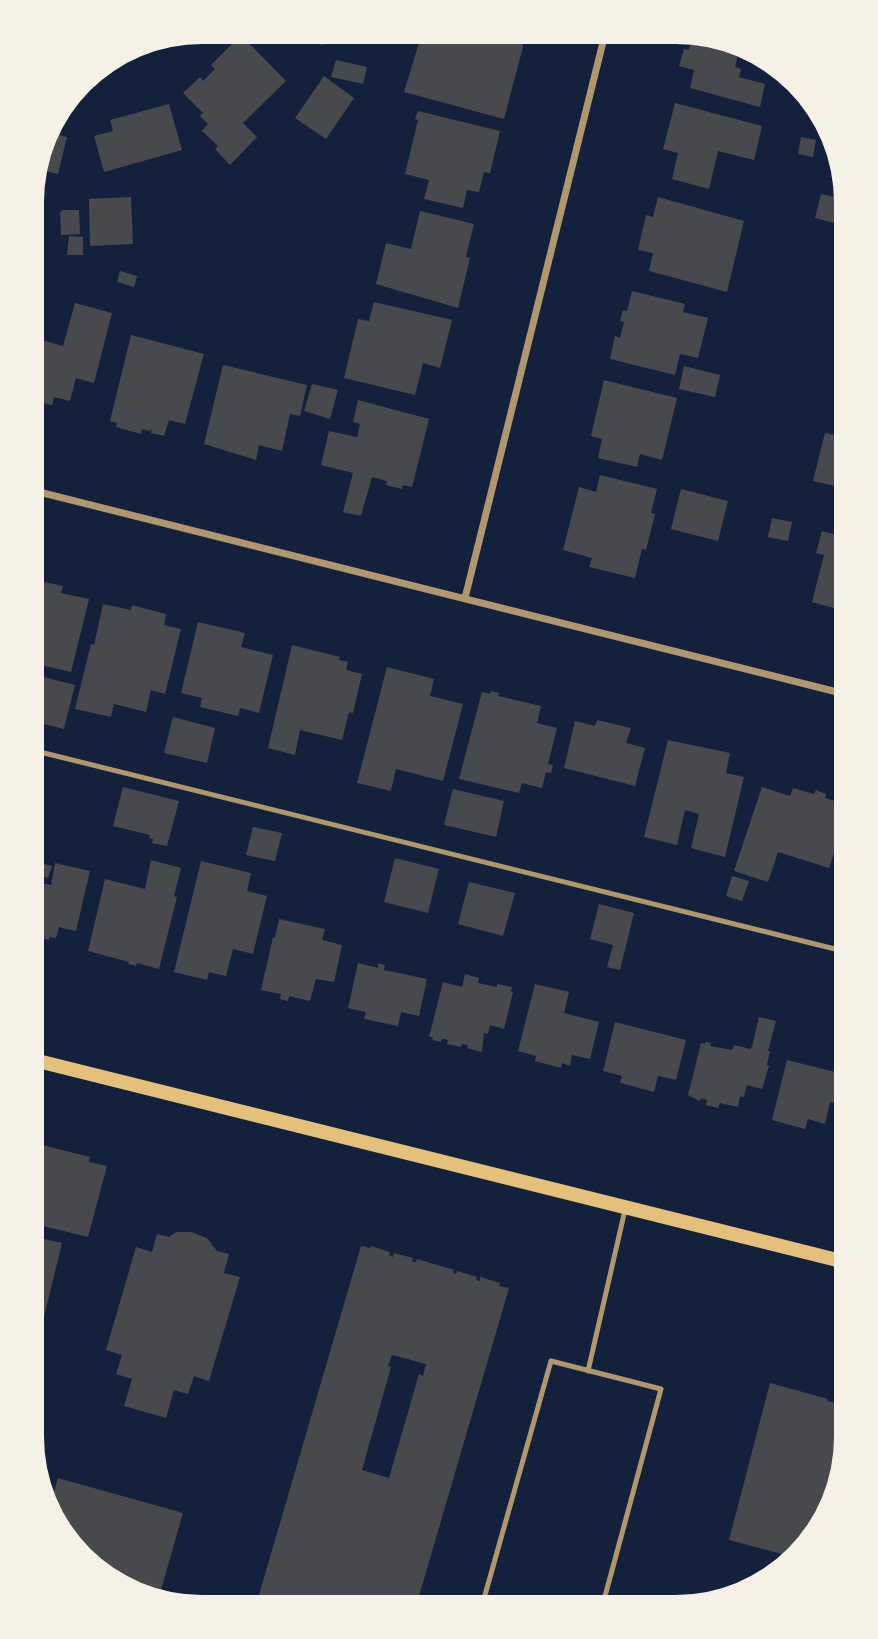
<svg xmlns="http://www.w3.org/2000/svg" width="878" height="1639" font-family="'IBM Plex Sans',sans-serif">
	<rect width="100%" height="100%" fill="#14213d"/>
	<!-- building -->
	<path fill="#48494c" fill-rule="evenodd" d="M298 32H327L323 45 296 39Z
		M422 33H502L521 40 523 47 504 119 404 92Z
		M241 35 286 81 243 123 257 137 230 165 215 149 218 146 202 131 208 124 200 116 203 113 183 93 200 77 203 81 215 69 211 65Z
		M692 35H709L739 50 735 67 741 69 739 77 765 84 760 107 690 88 694 70 679 66 684 49 689 50Z
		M336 60 367 67 363 84 331 77Z
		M324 76 354 98 326 139 295 118Z
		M675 103 762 126 754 160 718 151 709 189 672 179 678 153 663 149Z
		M169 104 182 150 104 172 94 136 113 131 110 120Z
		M418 111 500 131 490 173 484 172 479 192 467 190 463 208 424 199 429 180 405 174 418 120 415 119Z
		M48 132 67 137 58 174 40 170 33 193V180Z
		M801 137 816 140 813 157 798 154Z
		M821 194 838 198V224L815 218Z
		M131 197 133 244 90 246 89 199Z
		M658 197 744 221 727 292 649 271 653 253 638 250 646 215 653 217Z
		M63 210H79L80 234 61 235 60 212Z
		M420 211 474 224 466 257 470 258 458 308 376 284 386 243 411 249Z
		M69 236 83 237V255H67Z
		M120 271 137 276 134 287 117 282Z
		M632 291 685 304 683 312 708 318 698 358 680 354 675 375 610 359 615 336 620 338 624 322 620 321 623 310 627 311Z
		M374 302 452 320 440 368 423 363 415 395 344 378 358 319 369 321Z
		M75 303 112 313 94 383 76 378 70 401 54 397 52 405 34 401V338L63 346Z
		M131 335 204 354 185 424 169 420 164 436 151 433 152 429 150 431 142 429 141 434 116 427 117 423 110 421Z
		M223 365 307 385 300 416 290 414 282 451 259 445 256 460 204 444Z
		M684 366 720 375 715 397 679 389Z
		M604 380 677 398 662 460 640 454 637 467 598 458 602 439 591 436Z
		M312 384 338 390 330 419 304 411Z
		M358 400 429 419 412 487 403 485 402 489 386 485 387 481 372 477 361 516 343 512 353 473 321 465 329 431 357 437 360 424 353 422Z
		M825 433 839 436 840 487 813 481Z
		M600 475 657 489 651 513 655 514 646 550 642 549 635 578 589 567 592 558 563 550 579 487 596 492Z
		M681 489 728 501 718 541 671 529Z
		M772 518 792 522 788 541 768 537Z
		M822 531 840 536 841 610 812 602 824 555 816 553Z
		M35 580 63 586 61 593 89 599 71 672 36 664Z
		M103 604 131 610 132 605 166 614 164 625 181 629 165 694 151 690 146 712 114 704 111 717 75 709 91 644 94 645Z
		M198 622 245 633 241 647 273 655 259 713 240 708 238 716 200 707 202 698 181 693Z
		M292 645 340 657 339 660 348 662 346 670 362 674 353 713 349 712 342 740 300 730 295 755 268 748Z
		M387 667 434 679 430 696 463 704 443 781 396 769 391 791 357 783Z
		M36 675 75 685 64 729 36 722Z
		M491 691 499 693 498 696 541 706 537 723 557 728 548 764 553 765 551 773 546 772 542 788 522 783 519 793 459 779 482 692 490 694Z
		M173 717 215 728 207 763 164 753Z
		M597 720 631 728 626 743 645 748 635 786 564 768 575 721 595 726Z
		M668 740 730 753 726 773 744 777 725 857 691 848 699 814 685 810 677 845 644 837Z
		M123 787 179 801 167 846 152 843 153 839 149 838 150 835 113 826Z
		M762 787 790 796 793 788 814 794 816 790 826 794 825 798 842 803V829L829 868 778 852 768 882 734 871Z
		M453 789 504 801 496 837 444 825Z
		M253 827 282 833 275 861 246 855Z
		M395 858 439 869 428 913 384 902Z
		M151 860 181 868 174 896 177 897 159 969 137 963 136 966 128 964 129 962 88 951 105 879 145 889Z
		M201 861 251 873 247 891 267 896 253 954 233 949 226 976 209 972 207 980 174 972Z
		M37 862 52 866 48 878 37 875Z
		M55 863 90 871 76 931 59 927 56 938 49 937V940L37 937V882L51 885Z
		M732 876 749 881 742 901 726 896Z
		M469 882 515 893 503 936 458 924Z
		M599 904 634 913 620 970 607 967 613 945 590 939Z
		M279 919 325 929 322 940 342 945 334 982 316 979 310 1001 289 996 288 1001 280 999 281 994 261 990 273 937 275 938Z
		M358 963 378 968V963L385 965 384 970 427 979 419 1016 401 1012 398 1026 364 1019 366 1012 348 1008Z
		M465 974 479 978 478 983 497 987V984L512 987 511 991 513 992 504 1029 490 1025 488 1034 484 1033 482 1052 467 1048 468 1045 462 1044 461 1047 447 1044 448 1040 442 1039 441 1042 432 1040 433 1037H429L443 982 462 987Z
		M535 984 569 992 564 1013 599 1022 590 1059 572 1055 570 1066 562 1063 561 1068 535 1061 536 1056 518 1051Z
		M759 1017 776 1021 768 1051H770L767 1065 769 1066 762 1089 747 1085 744 1097 740 1096 738 1107 720 1103 718 1108 706 1105 707 1100 701 1098 700 1101 688 1095 701 1043 705 1044 706 1042 711 1043 710 1046 732 1050 734 1045 750 1049 752 1047Z
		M615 1022 686 1040 676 1080 658 1076 654 1092 620 1083 622 1076 603 1071Z
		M787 1060 835 1072 837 1064 844 1066V1105L830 1102 825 1124 808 1119 805 1129 772 1120Z
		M38 1144 90 1157 89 1162 107 1166 88 1237 39 1225Z
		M176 1232H191L207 1238 217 1251 229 1254 224 1273 240 1277 209 1381 194 1376 188 1394 174 1390 166 1418 124 1406 132 1379 116 1374 122 1355 106 1350 136 1247 152 1252 157 1234 169 1237Z
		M39 1238 62 1243 44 1317 39 1315Z
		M361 1246 370 1248 371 1246 390 1252 389 1255 393 1257 394 1253 413 1258 412 1262H416L417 1259 454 1270 453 1273 456 1274 457 1271 477 1277 476 1280 480 1281V1277L500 1283 499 1286 509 1288 417 1603 256 1605ZM392 1355 426 1364 423 1376 419 1374 389 1478 362 1470 391 1367 388 1366Z
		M770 1383 828 1399 827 1401 846 1406V1449L811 1541 790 1556 729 1540Z
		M58 1478 183 1513 159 1597 90 1565 50 1506Z"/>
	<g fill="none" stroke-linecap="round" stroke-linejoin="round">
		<!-- service -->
		<path stroke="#b1986c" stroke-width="5" d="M36 751 843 951
			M588 1371 625 1210
			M483 1602 551 1361 661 1389 604 1600"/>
		<!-- minor -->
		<path stroke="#b1986c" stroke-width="7" d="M35 491 841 693
			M465 598 605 34"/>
		<!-- secondary -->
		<path stroke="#e5c07b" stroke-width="14" d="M38 1061 845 1262"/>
	</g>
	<!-- crop -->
	<path d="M0 0H878V1639H0ZM202 44H676A158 158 0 0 1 834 202V1437A158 158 0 0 1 676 1595H202A158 158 0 0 1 44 1437V202A158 158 0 0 1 202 44Z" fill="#f6f1e7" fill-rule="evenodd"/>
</svg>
